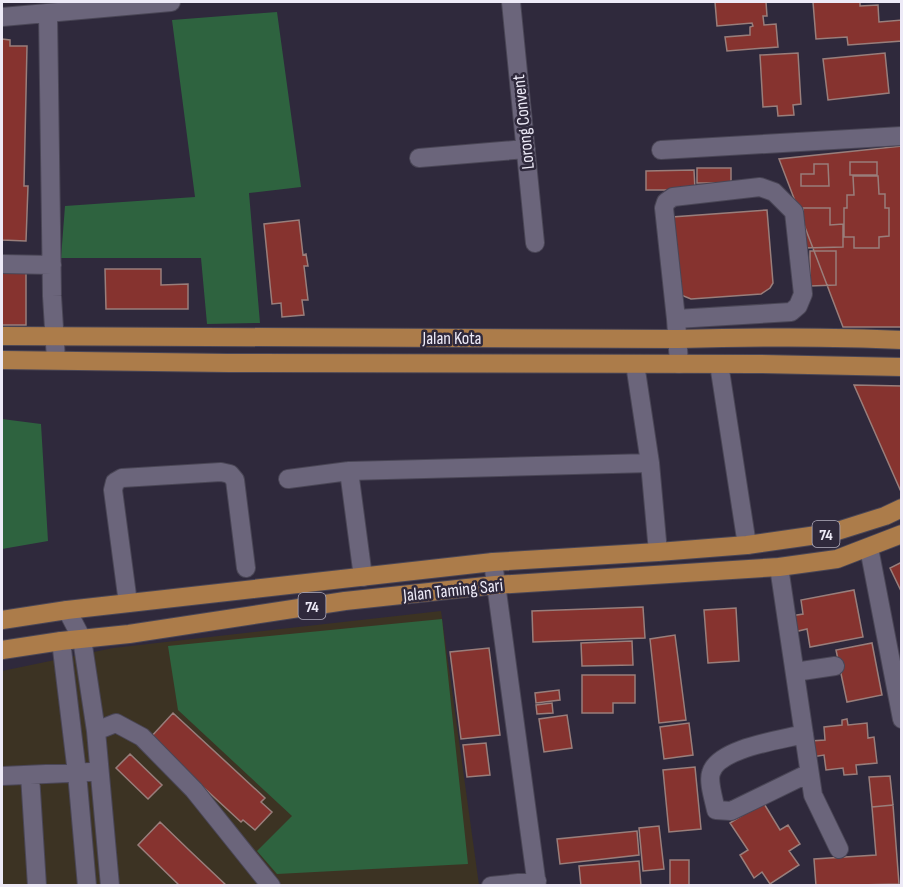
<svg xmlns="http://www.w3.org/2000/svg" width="903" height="887" font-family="'Sofia Sans Condensed',sans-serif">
	<rect width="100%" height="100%" fill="#2f293c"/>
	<!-- medical -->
	<path fill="#3c3323" d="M441 611 479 885 2 886V671L113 648Z"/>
	<!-- green -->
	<path fill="#2e633f" d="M277 12 301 187 249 193 260 323 207 324 201 258H61L65 206 195 197 172 20Z
		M2 419 41 424 48 541 2 549Z
		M442 619 468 864 277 874 257 851 292 816 178 710 168 646Z"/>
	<!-- building -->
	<path fill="#86332f" stroke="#997e7b" stroke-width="1.5" d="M715 2H766L767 16H763L764 25 776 24 778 47 727 51 725 37 750 35V27L753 26 752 23 717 26Z
		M813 2H860V6L878 5 879 22 902 20V41L848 45 847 37 816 39Z
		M2 39 10 40V46H27L24 186H28L26 241 2 240Z
		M798 53 801 104 793 105 794 115 778 116 777 106 763 107 760 55Z
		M885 53 889 93 828 100 823 59Z
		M902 146V327H843L779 159Z
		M850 162H877V175H850Z
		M814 164H828L829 186H801V174H814Z
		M697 168H731V183H697Z
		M694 170 695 190H646V171Z
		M853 176H878L879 194H885V208H889V236L879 237V248H854V237H844V208H847V195H854Z
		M803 208H830V225L843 224V247L804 248Z
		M767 210 773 283 770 288 761 294 691 299 681 295 672 217Z
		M299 220 303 255 306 254 308 266H304L308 300H302L304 315 282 317 281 303 272 304 264 224Z
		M810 251H836V285L810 286Z
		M2 269H26V325H2Z
		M105 269H161V285L188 284V309H106Z
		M854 385 902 386V494Z
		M902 562V593L890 568Z
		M854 590 863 637 810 647 807 629 794 632 790 616 803 614 801 600Z
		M643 607 645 638 533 642 532 611Z
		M736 608 739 661 708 663 704 610Z
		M675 635 686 720 659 723 650 639Z
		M632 641 633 665 582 666 581 643Z
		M872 643 882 695 847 702 836 650Z
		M489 648 500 735 461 739 450 652Z
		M582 675H635V703H613V713H582Z
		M559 690 560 700 536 703 535 693Z
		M552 703 553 713 537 714 536 705Z
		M173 713 265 798 261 802 272 812 255 830 243 820 241 822 150 738Z
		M567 715 572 748 544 752 539 719Z
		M847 719 848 725 867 723 868 738 874 737 877 763 856 765 857 774 844 775 843 768 826 770 824 755 812 757 810 741 825 740 824 727 842 725V720Z
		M689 723 693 755 664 759 660 727Z
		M486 743 490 775 467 777 463 745Z
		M130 754 162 785 148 799 116 768Z
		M695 767 701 829 669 832 663 770Z
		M890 776 893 805 872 807 869 777Z
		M763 802 780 830 788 825 800 844 789 851 799 865 770 884 762 872 754 878 740 855 748 850 730 823Z
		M893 805 899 884 816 886 814 859 876 855 872 807Z
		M160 822 190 851 227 886H180L138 845Z
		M659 826 664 869 643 871 639 828Z
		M637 831 639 855 560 864 557 839Z
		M670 860H689V885L670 886Z
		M639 861 641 886H581L579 866Z"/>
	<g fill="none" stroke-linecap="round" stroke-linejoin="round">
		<!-- minor casing -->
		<g stroke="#4a4656" stroke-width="20">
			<path id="minor" d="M511 2 535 243
				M48 14 52 296 56 360
				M2 17 171 2
				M661 150 902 136
				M419 158 526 149
				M2 264 52 265
				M676 319 791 312 798 306 803 294 794 212 774 192 760 187 673 197 666 202 664 208 676 319 679 364
				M635 364 650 463 658 552
				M719 364 747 545
				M349 471 363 577
				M288 479 349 471 650 463
				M869 548 902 719
				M493 562 537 886
				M779 567 813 795 839 849
				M128 603 113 490 115 482 122 478 221 472 230 474 235 480 246 568
				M67 610 82 639 96 731 110 886
				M61 641 77 773 87 886
				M795 672 835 666
				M96 731 116 723 142 737 194 790 271 886
				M804 734C781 740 718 748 711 773 708 782 714 800 716 810L731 811 809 773
				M30 775 37 886
				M2 776 90 772
				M491 886 537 881"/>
		</g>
		<!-- major casing -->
		<g stroke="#4a4656" stroke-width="20">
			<path id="major" d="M2 336 678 339C752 337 827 336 902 340
				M2 360 228 363 761 364 902 367
				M2 620 67 610 493 562 658 552 747 545 831 533 885 516 902 508
				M2 650 61 641 129 634 345 601 495 585 779 567 837 559 902 534"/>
		</g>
		<!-- minor -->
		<use href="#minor" stroke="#6b657b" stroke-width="18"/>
		<!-- major -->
		<use href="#major" stroke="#ac7c4a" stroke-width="18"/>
	</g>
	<g text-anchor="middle" stroke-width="5" stroke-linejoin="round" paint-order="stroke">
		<!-- shield labels -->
		<g fill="#2f293c" stroke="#b4b0bf" stroke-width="1.5">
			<rect x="812.5" y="521" width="27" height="26" rx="4.5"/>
			<rect x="298.5" y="593" width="27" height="26" rx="4.5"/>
		</g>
		<g font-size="16" font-weight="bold" fill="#edeaf7">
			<text x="826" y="540">74</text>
			<text x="312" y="612">74</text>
		</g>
		<!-- street labels -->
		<g font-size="18" fill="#edeaf7" stroke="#2f293c">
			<text transform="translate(523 122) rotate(-96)" y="6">Lorong Convent</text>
			<text x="452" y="344">Jalan Kota</text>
			<text transform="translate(453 590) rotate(-6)" y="6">Jalan Taming Sari</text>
		</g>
	</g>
	<!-- border -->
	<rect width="903" height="887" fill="none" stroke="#edeaf7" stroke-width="6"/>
</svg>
